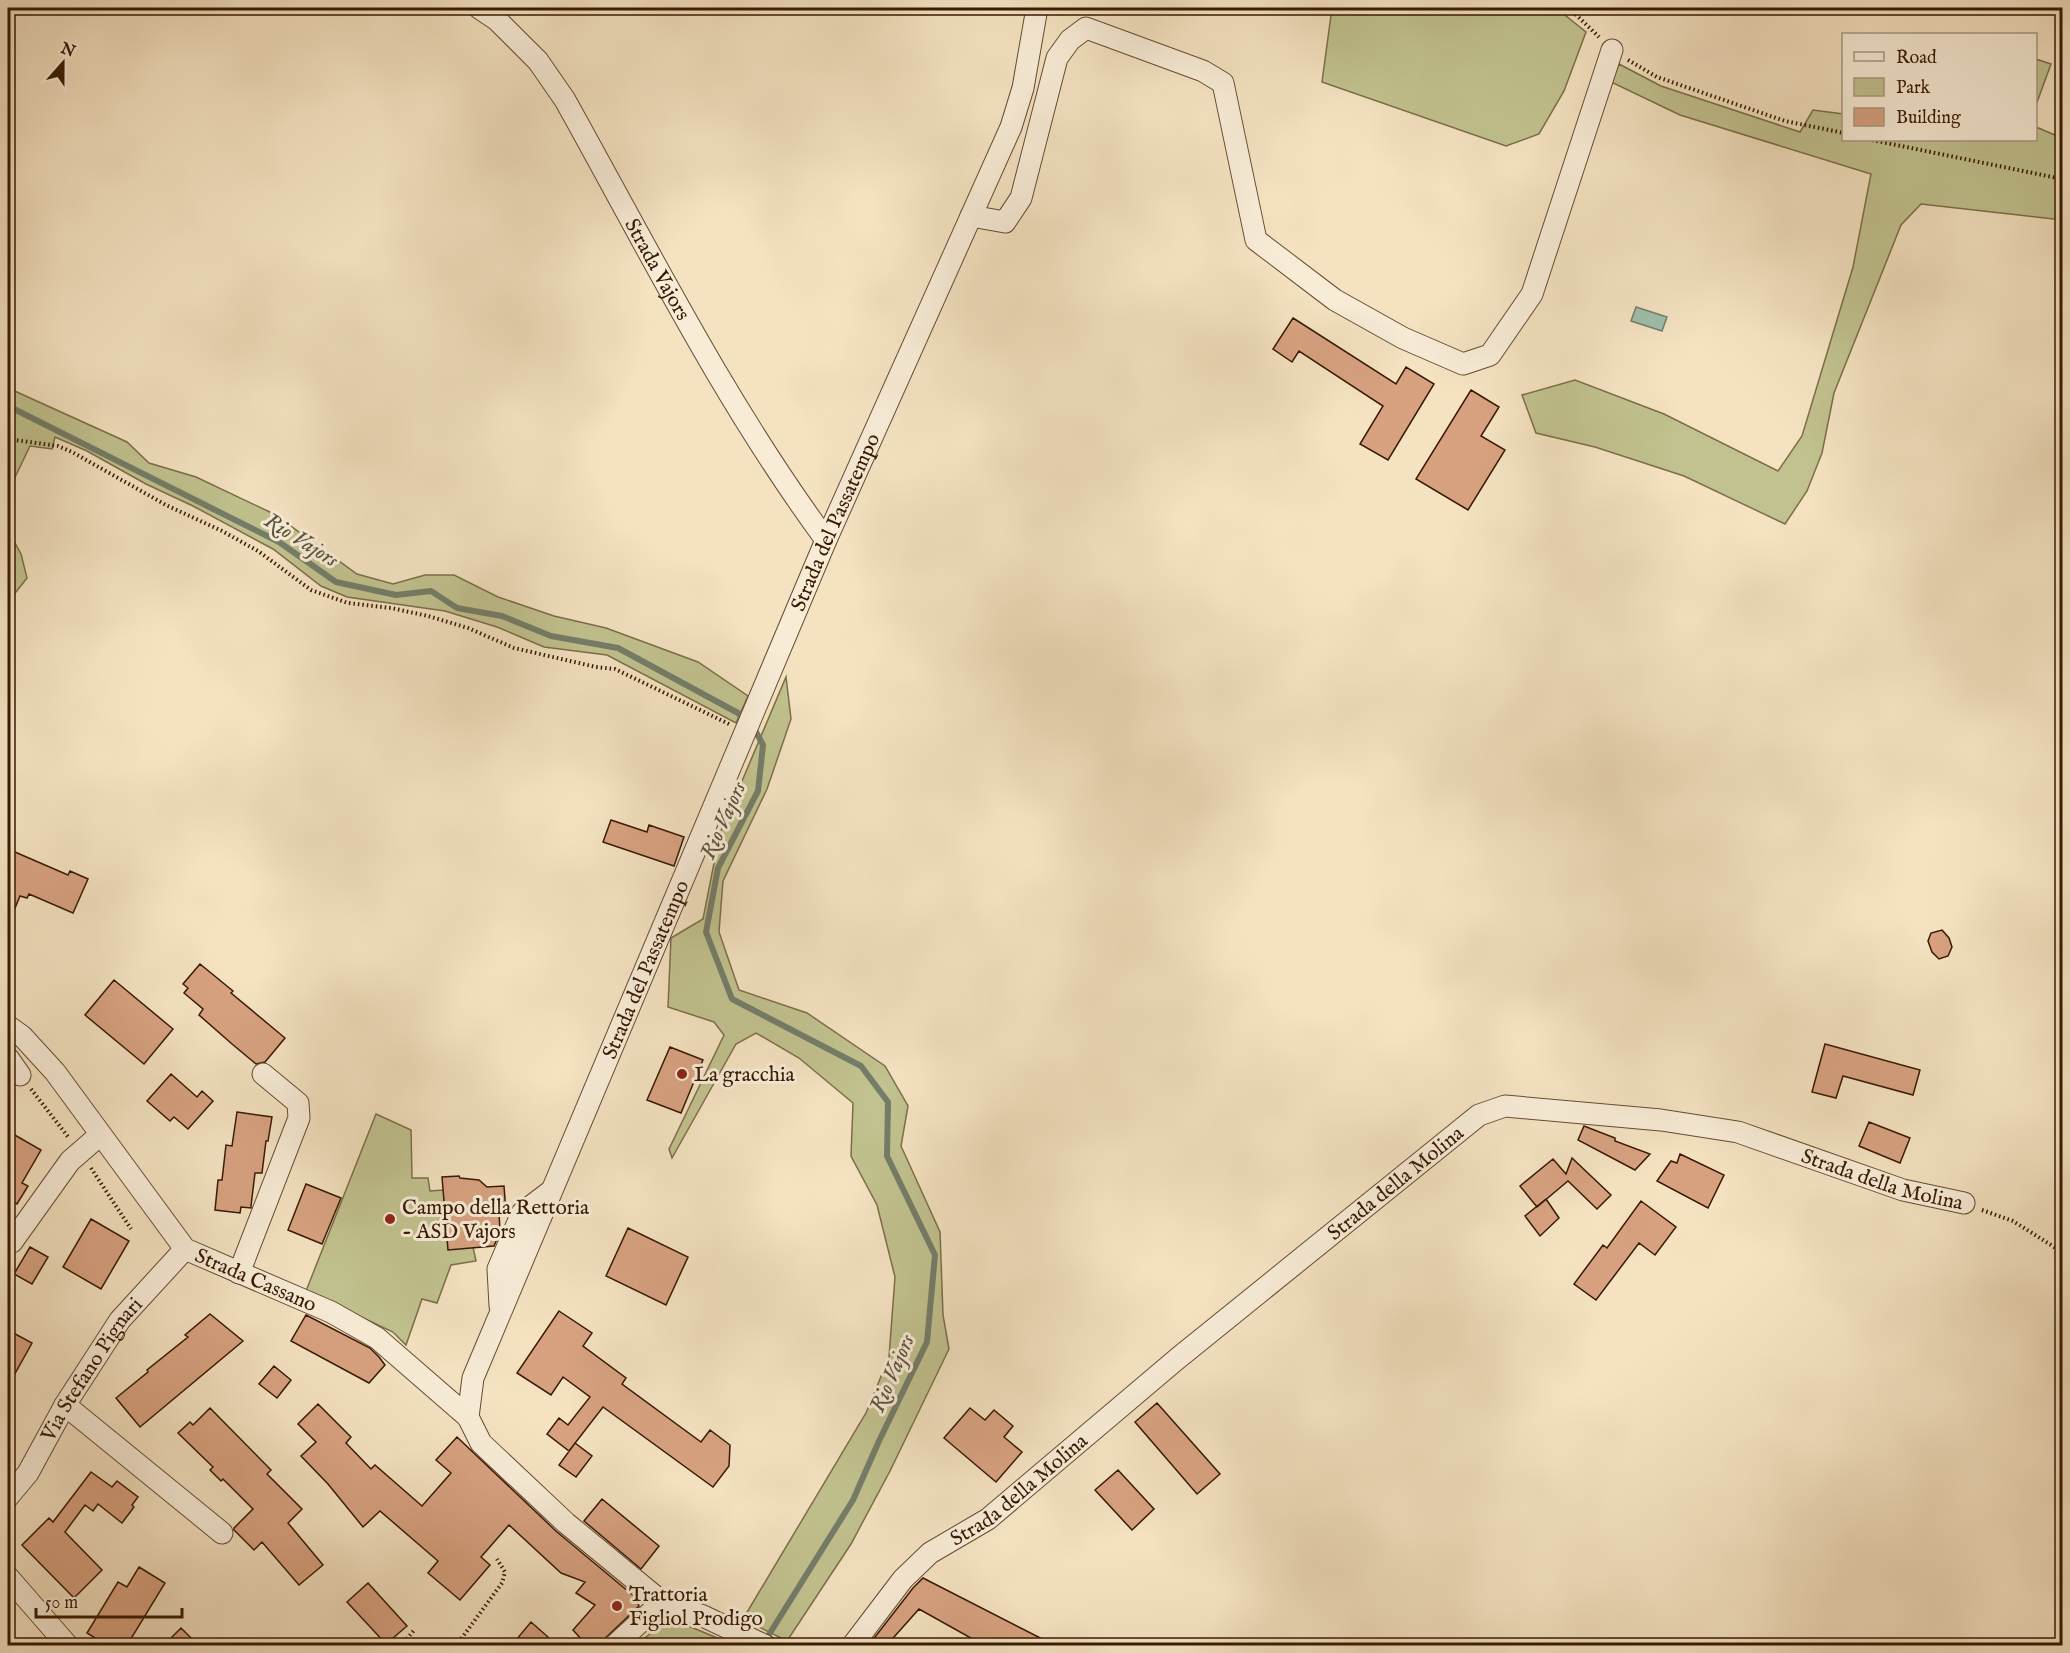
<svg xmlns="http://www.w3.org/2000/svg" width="2070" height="1653" font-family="'IM FELL English',serif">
	<rect width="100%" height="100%" fill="#f4e2c1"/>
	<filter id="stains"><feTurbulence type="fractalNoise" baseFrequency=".00333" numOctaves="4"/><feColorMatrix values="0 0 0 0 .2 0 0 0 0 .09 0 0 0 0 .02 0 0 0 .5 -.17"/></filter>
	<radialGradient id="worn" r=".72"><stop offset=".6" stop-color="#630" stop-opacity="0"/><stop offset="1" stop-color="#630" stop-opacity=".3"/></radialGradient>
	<!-- green -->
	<path fill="#c1c28f" stroke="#7c6e49" stroke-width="1.5" d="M1332 8H1556L1586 32 1564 91 1539 134 1506 146 1322 82Z
		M2036 59 2051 64 2036 105Z
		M1619 64 1661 86 1800 132 1813 110 1843 114 1844 140H2036V127L2062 138V220L1921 204 1901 225 1834 393 1822 453 1807 491 1785 524 1684 476 1595 447 1536 433 1522 395 1575 380 1664 414 1778 471 1802 436 1853 267 1871 174 1680 115 1611 82Z
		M8 388 127 442 149 463 196 477 274 514 357 574 393 584 425 575H454L498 597 554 616 606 628 698 662 748 696 736 723 607 655 544 647 497 627 445 611 347 597 321 586 273 549 193 506 146 484 87 451 55 437 52 449 30 446 8 492Z
		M8 530 21 554 27 578 8 602Z
		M786 677 791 719 767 789 723 881 719 932 739 990 807 1013 885 1066 908 1106 901 1146 940 1232 943 1315 949 1349 890 1471 851 1544 787 1641 743 1619 866 1413 889 1357 895 1277 877 1205 851 1156 853 1103 799 1058 756 1033 736 1044 672 1158 669 1149 724 1035 714 1022 668 1007 671 938 703 919 720 833Z
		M376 1114 411 1130 412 1178H428L430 1191 443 1190 473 1247 476 1261 451 1265 437 1303 422 1299 406 1345 393 1332 306 1291Z
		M660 1626 691 1627 734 1645H636Z"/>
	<!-- water -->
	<path fill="#9dbfad" stroke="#747d69" stroke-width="1.5" d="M1636 307 1667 317 1662 331 1631 321Z"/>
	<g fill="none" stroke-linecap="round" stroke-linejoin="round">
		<!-- stream -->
		<path stroke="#747d69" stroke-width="6" d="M8 406 279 542 336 582 396 595 431 591 457 608 502 616 551 636 618 648 738 713 756 732 763 745 758 791 718 868 706 932 732 999 861 1066 888 1102 887 1156 935 1255 927 1342 879 1441 853 1500 765 1641"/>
	</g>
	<!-- building -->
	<path fill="#d8a281" stroke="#371903" stroke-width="1.5" d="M1293 318 1396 384 1406 367 1434 384 1388 460 1360 444 1383 406 1299 351 1292 362 1273 349Z
		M1471 390 1499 407 1481 436 1505 450 1468 510 1416 479Z
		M611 820 647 832 649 825 684 837 674 866 603 842Z
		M8 849 68 875 70 871 88 879 73 913 29 894 27 898 20 896 8 925Z
		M1942 930 1949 938 1952 947 1948 956 1939 959 1932 952 1928 941 1931 933Z
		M200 964 233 991 231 993 285 1038 265 1062 256 1064 232 1044 199 1015 203 1009 184 993 188 988 183 984Z
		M114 980 173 1029 144 1064 85 1015Z
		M1825 1044 1920 1070 1913 1095 1843 1076 1836 1098 1812 1092Z
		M670 1047 703 1060 681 1113 647 1100Z
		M171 1074 197 1097 202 1091 213 1101 188 1129 174 1117 170 1121 147 1101Z
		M237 1112 272 1117 268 1141H266L262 1173H255L251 1206V1208L241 1207 240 1213 215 1210 218 1180H222L226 1145 232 1146Z
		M1869 1122 1910 1138 1900 1163 1859 1146Z
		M1584 1126 1615 1138V1141L1650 1154 1635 1170 1578 1140Z
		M13 1134 41 1150 22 1183 28 1186 17 1204 12 1201 8 1208V1143Z
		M1680 1154 1724 1175 1708 1208 1657 1181 1671 1161 1677 1163Z
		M1572 1158 1611 1195 1597 1209 1568 1181 1537 1207 1520 1186 1553 1159 1566 1174Z
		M459 1176 460 1178 479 1180 487 1187 504 1186 506 1212H499L500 1232 494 1246 448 1250 442 1177Z
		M306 1184 341 1198 322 1244 288 1230Z
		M1546 1199 1559 1218 1540 1236 1525 1216Z
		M1641 1201 1676 1227 1655 1255 1639 1243 1596 1300 1574 1284 1603 1245 1607 1248Z
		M91 1219 129 1241 101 1289 63 1267Z
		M628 1228 688 1257 666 1305 606 1276Z
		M30 1247 48 1257 32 1284 14 1274Z
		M559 1311 592 1333 583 1346 626 1378 622 1384 701 1442 710 1430 730 1445 729 1466 713 1487 603 1407 569 1451 547 1434 559 1418 568 1425 590 1397 563 1377 551 1395 517 1373Z
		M210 1314 243 1341 140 1427 116 1398 148 1372 147 1370 188 1337 185 1335Z
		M306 1315 370 1348 379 1357 385 1365 369 1383 291 1341Z
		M8 1330 32 1343 8 1386Z
		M274 1366 291 1380 277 1398 259 1384Z
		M1157 1403 1220 1474 1197 1494 1135 1422Z
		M318 1404 351 1437 346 1443 371 1469 375 1465 422 1506 451 1473 436 1460 457 1437 557 1532 635 1597 639 1606 597 1646 583 1641 573 1630 595 1605 576 1593 585 1582 561 1573 509 1525 481 1557 490 1565 460 1600 428 1573 438 1561 380 1511 363 1527 328 1484 301 1456 316 1442 298 1424Z
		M210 1408 271 1470 267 1474 302 1509 288 1523 323 1565 299 1585 262 1542 254 1550 234 1530V1528L253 1509 223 1479 221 1481 210 1470 213 1467 178 1433 190 1422 193 1425Z
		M970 1408 985 1420 994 1410 1013 1426 1004 1437 1022 1452 996 1482 944 1438Z
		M575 1443 592 1456 576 1477 559 1465Z
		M1118 1470 1154 1509 1132 1530 1095 1490Z
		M91 1472 112 1487 117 1481 138 1497 132 1505 134 1507 122 1523 98 1504 93 1511 85 1505 65 1532 102 1570 74 1598 22 1545 49 1518 53 1522Z
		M602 1499 659 1546 641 1569 584 1521Z
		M139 1567 165 1583 129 1642 123 1639 119 1646H108L87 1633 118 1582 127 1587Z
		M923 1578 1056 1646H985L919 1609 886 1646H868L913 1588Z
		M368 1583 407 1626 386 1644 347 1602Z
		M531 1622 548 1637 540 1646H511Z
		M181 1628 199 1646H163Z"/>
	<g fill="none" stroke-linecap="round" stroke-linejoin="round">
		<!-- minor casing -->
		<g stroke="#664b32" stroke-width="23">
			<g id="minor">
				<path id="s1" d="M479 8 497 20 538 61 565 100C648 249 725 403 826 540"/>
				<path d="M971 216 1005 222 1021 198 1057 58 1070 40 1086 28 1203 71 1223 83 1256 240 1335 300 1403 338 1463 364 1490 355 1532 294 1612 50"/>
				<path id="s2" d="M8 1026 22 1036 55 1072 185 1249 331 1312 377 1338 468 1417"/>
				<path d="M8 1058 20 1075"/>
				<path d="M8 1244 12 1242 70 1161 100 1135"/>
				<path d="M239 1273 299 1118 298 1103 263 1074"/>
				<path d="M500 1306 498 1269 522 1213 551 1191"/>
				<path d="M65 1405 222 1533"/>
				<path id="s3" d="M8 1497 28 1473 65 1405 120 1320 185 1249"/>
				<path d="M8 1577 68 1646"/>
				<path d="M614 1646 662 1602"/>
				<path id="s4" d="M766 1646 703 1616 662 1602 566 1523 481 1443 468 1417 473 1378 826 540 1011 127 1023 88 1037 8"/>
				<path id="s5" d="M852 1646 903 1579 930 1553 988 1519 1177 1359 1479 1115 1505 1106 1661 1120 1738 1132 1903 1190 1964 1203"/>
			</g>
		</g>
		<!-- path -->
		<path stroke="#371903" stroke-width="4" stroke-dasharray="1.5 3" stroke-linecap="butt" d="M1569 8 1599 37
			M1628 60 1657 77 1785 121 1844 133
			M1872 140 2062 179
			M8 439 58 446 72 452 166 505 222 531 258 551 311 590 348 603 391 608 428 616 468 628 514 648 596 667 615 669 729 724
			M31 1089 69 1138
			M91 1168 131 1229
			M1982 1210 2013 1221 2062 1252
			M401 1646 415 1629
			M456 1646 502 1583 505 1572 497 1559"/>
		<!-- minor -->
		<use href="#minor" stroke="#f8ecd7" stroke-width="21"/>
	</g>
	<!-- markers -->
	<g fill="#8f2418" stroke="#f8ecd7" stroke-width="2">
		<circle cx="682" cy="1074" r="6"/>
		<circle cx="390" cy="1219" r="6"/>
		<circle cx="617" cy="1606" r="6"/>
	</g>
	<g text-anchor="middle" stroke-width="6" stroke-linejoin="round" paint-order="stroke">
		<!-- street labels -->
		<g font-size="21" fill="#371903" stroke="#f8ecd7">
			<text dy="7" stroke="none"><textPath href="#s1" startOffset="320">Strada Vajors</textPath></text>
			<text dy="7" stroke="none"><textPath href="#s4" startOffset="1352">Strada del Passatempo</textPath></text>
			<text dy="7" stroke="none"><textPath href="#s4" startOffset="866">Strada del Passatempo</textPath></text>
			<text dy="7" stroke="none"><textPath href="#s5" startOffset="1239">Strada della Molina</textPath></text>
			<text dy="7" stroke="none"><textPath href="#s5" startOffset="717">Strada della Molina</textPath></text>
			<text dy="7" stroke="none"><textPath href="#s2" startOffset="363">Strada Cassano</textPath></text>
			<text dy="7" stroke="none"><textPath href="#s3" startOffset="153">Via Stefano Pignari</textPath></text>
			<text dy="7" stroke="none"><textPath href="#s5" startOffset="231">Strada della Molina</textPath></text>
		</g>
		<!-- poi labels -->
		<g font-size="21" fill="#371903" stroke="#f8ecd7" text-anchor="start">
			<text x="694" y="1081">La gracchia</text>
			<text x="402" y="1214">Campo della Rettoria<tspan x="402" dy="24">- ASD Vajors</tspan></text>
			<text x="629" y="1601">Trattoria<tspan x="629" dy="24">Figliol Prodigo</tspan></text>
		</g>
		<!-- water labels -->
		<g font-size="22" font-style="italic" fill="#5b533e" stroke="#f8ecd7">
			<text transform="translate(302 539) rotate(32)" y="8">Rio Vajors</text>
			<text transform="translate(722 820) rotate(-66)" y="8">Rio Vajors</text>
			<text transform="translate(891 1373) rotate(-67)" y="8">Rio Vajors</text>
		</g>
	</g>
	<!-- margin -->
	<rect width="2070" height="1653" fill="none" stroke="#f4e2c1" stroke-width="30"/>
	<rect x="9" y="9" width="2052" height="1635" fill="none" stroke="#371903" stroke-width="3"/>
	<rect x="15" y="15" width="2040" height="1623" fill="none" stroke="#371903" stroke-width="1.5"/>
	<!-- legend -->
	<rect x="1842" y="33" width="195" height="108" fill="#f8ecd7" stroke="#ab9882" stroke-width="1.5"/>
	<rect x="1854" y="52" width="30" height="9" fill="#f8ecd7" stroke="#ab9882" stroke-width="1.5"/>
	<text x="1896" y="63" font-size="18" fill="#371903">Road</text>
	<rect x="1854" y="78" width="30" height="18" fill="#c1c28f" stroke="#ab9882" stroke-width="1.5"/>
	<text x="1896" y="93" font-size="18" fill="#371903">Park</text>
	<rect x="1854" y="108" width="30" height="18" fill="#d8a281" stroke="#ab9882" stroke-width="1.5"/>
	<text x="1896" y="123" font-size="18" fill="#371903">Building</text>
	<!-- north arrow -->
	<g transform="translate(63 63) rotate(21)" stroke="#f8ecd7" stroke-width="4.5" paint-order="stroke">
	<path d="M0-4.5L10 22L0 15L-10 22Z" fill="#371903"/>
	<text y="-9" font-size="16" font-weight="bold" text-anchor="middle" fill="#371903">N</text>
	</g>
	<!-- scale -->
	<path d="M36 1608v9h146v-9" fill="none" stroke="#371903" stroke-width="3"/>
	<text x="45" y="1608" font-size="18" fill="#371903" stroke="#f8ecd7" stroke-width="4.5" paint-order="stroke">50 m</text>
	<rect width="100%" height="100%" filter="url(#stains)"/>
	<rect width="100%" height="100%" fill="url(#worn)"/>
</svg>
